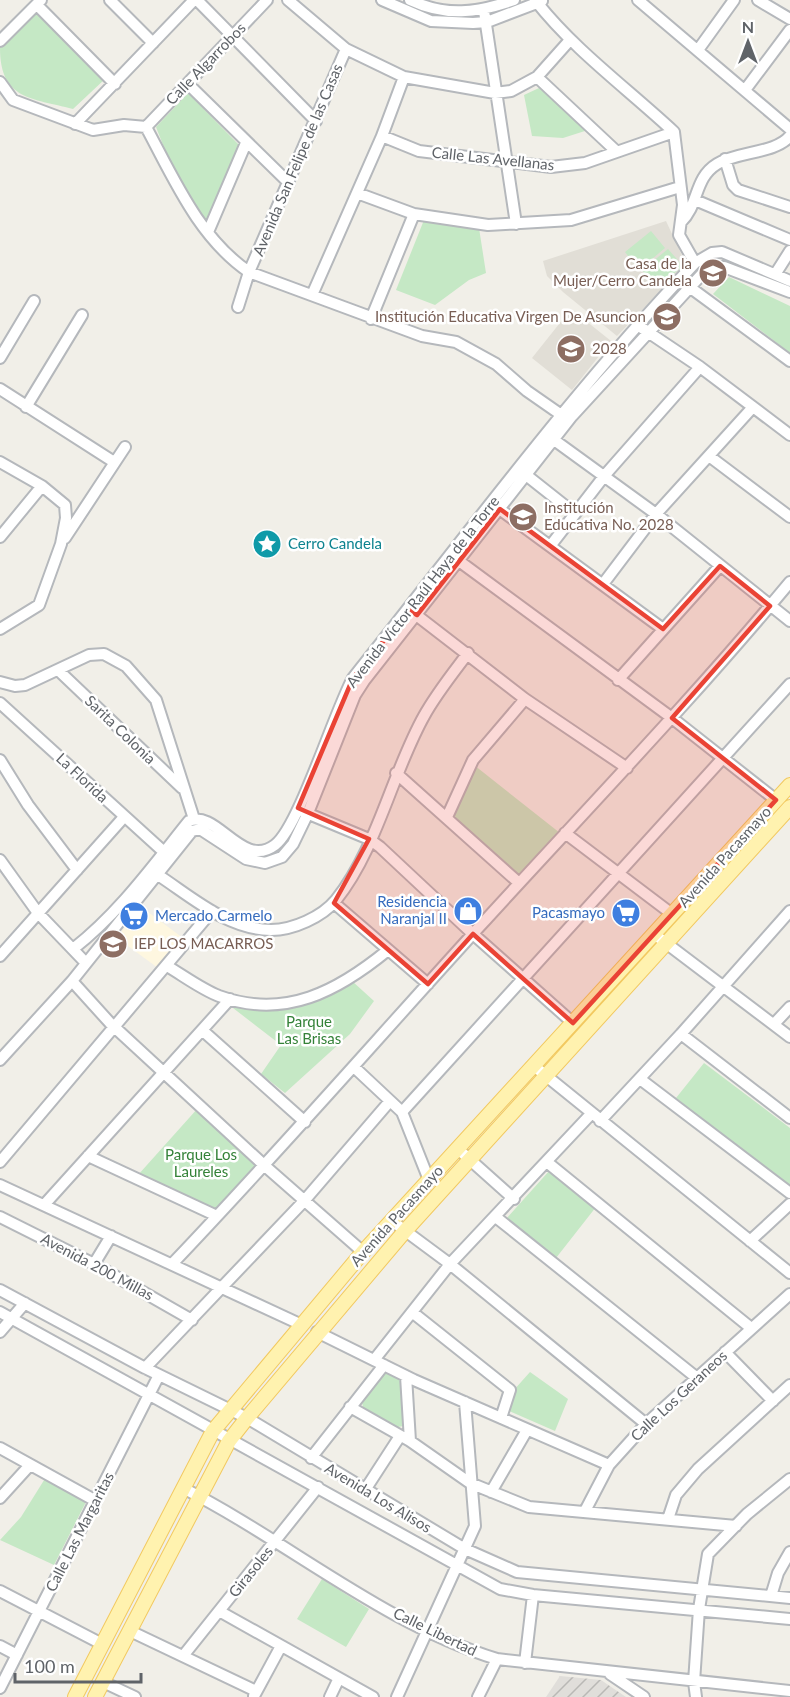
<svg xmlns="http://www.w3.org/2000/svg" width="790" height="1697" font-family="Lato,sans-serif">
	<defs>
		<pattern id="industrial-furrows" width="10" height="10" patternUnits="userSpaceOnUse" patternTransform="scale(1.5)"><rect width="10" height="10" fill="#e0deda"/><path d="M-1 1l2-2M0 10L10 0M9 11l2-2" fill="none" stroke="#b9b8b5"/></pattern>
	</defs>
	<rect width="100%" height="100%" fill="#f1efe8"/>
	<!-- commercial -->
	<path fill="#fef7e0" d="M140 906 183 938 158 968 117 938Z"/>
	<!-- industrial -->
	<path fill="url(#industrial-furrows)" d="M560 1676 601 1680 626 1697H546Z"/>
	<!-- education -->
	<path fill="#e1ded6" d="M666 221 686 264 617 336 563 292 547 276 543 261Z
		M571 309 611 341 572 390 532 358Z"/>
	<!-- park -->
	<path fill="#c5e8c5" d="M37 12 69 47 105 79 73 109C32 98 0 100 0 48Z
		M539 88 588 130 563 138 532 136 524 95Z
		M188 93 241 147 207 223 176 178 156 127Z
		M424 220 479 228 486 273 469 280 435 305 396 290Z
		M651 231 665 248 639 270 625 252Z
		M668 249 683 266 656 288 642 270Z
		M729 277 790 306V353L713 294Z
		M474 765 560 833 519 879 451 816Z
		M352 981 374 1001 350 1034 285 1093 261 1074 281 1045 233 1008 234 1004 279 1008Z
		M704 1063 790 1128V1189L676 1098Z
		M198 1108 261 1167 217 1213 138 1175Z
		M550 1170 596 1207 556 1258 506 1219Z
		M530 1372 568 1399 555 1431 507 1410 513 1391Z
		M385 1373 401 1380 403 1426 394 1428 364 1410 362 1403Z
		M46 1477 87 1500 54 1565 0 1540 21 1517Z
		M322 1579 369 1609 346 1647 297 1619Z"/>
	<g fill="none" stroke-linecap="round" stroke-linejoin="round">
		<!-- minor casing -->
		<g stroke="#b5b8bc" stroke-width="14">
			<path id="minor" d="M110 0 153 43
				M197 0 316 121
				M288 0 346 49 404 77 495 93 511 91 537 77 570 40
				M382 0 431 21 473 23 487 22 542 1
				M410 0C446 17 477 13 514 0
				M535 0C574 50 628 89 674 132L683 205 679 235 695 263
				M638 0 790 129
				M758 0 790 19
				M37 5 115 84
				M484 11 516 224
				M0 41 41 0
				M698 50 734 0
				M537 77 616 151
				M0 82 13 100 93 130 124 125 146 127C174 179 199 238 249 272L422 336 456 342 496 364 527 391 560 414
				M188 84 289 183
				M745 90 790 30
				M75 124 194 0
				M146 127 267 0
				M382 136 419 151 551 167 585 163 674 132
				M725 159 733 185 738 190 790 207
				M357 193 414 214 488 225 571 220 680 187
				M695 200 790 240
				M681 222C699 205 694 178 717 164 738 151 775 154 790 136
				M208 232 246 143
				M776 273 790 251
				M684 283 790 361
				M312 295 382 136 404 77
				M238 307 249 272 346 49
				M371 319 414 214
				M642 328 700 367 790 435
				M0 358 34 301
				M0 389 114 462
				M26 407 82 315
				M550 437 656 514 790 621
				M709 456 790 517
				M0 462 42 486 65 505 66 518 61 544 39 605 0 629
				M521 471 574 513
				M494 505 663 629
				M0 537 42 486
				M65 538 125 447
				M551 545 605 475 700 367
				M459 561 672 718 776 800
				M603 584 656 514 753 407
				M411 611 525 699 627 768
				M58 670 182 788
				M618 680 720 566
				M0 682 15 686 25 685 89 655 104 654 126 666 156 700 194 819
				M0 703 164 852
				M0 760 28 805 77 870
				M396 773 519 883
				M304 812 369 839 380 847 473 934 573 1023
				M447 817 473 760 525 699
				M565 833 672 914
				M0 860 38 913 85 962
				M158 875C193 898 227 929 271 930 293 930 322 917 336 900 377 849 392 773 424 716 436 694 453 673 468 653
				M334 903 428 984
				M654 934 790 1037
				M73 949C119 913 152 867 189 821 217 809 242 870 275 845 299 827 334 713 353 678 465 538 571 393 695 263L712 253 722 252 790 281
				M0 956 124 817
				M167 966C184 976 201 989 219 996 285 1020 338 991 388 950
				M72 981 110 1023 265 1166 363 1252
				M774 1024 790 1007
				M202 1030 305 1122
				M681 1034 790 1118
				M0 1060 72 981 192 831 200 829 246 859 265 863 282 857 293 844 308 813 355 695 364 681 572 416 703 273 713 267H724L790 292
				M534 1066 790 1273
				M355 1068 402 1112 429 1180
				M640 1079 790 1193
				M402 1112 790 684
				M600 1121 681 1034 790 911
				M458 1149 514 1199
				M88 1156 217 1216
				M0 1162 212 911
				M548 1163 751 1328
				M0 1185 302 1325
				M44 1205 230 999
				M0 1217 94 1264 192 1320
				M497 1218 697 1378
				M392 1221 450 1264 646 1424
				M750 1241 790 1204
				M94 1264 111 1236
				M172 1264C277 1154 377 1039 480 926 584 812 691 701 790 582
				M0 1290 145 1368 247 1418 465 1549 517 1572 790 1598
				M0 1312 500 1589 533 1595 790 1619
				M412 1312 510 1390 501 1418
				M0 1332 25 1303
				M317 1332 414 1380 609 1465
				M725 1352 773 1401
				M374 1360 450 1264 591 1114
				M145 1368 304 1201 390 1101
				M406 1376 410 1441
				M350 1407 410 1441 470 1483 529 1507 736 1526
				M0 1448 96 1501
				M311 1458 384 1365
				M183 1488C289 1542 383 1624 497 1659L790 1691
				M365 1490 400 1436
				M491 1492 527 1430
				M0 1498 30 1465
				M585 1511 609 1465 646 1424 790 1294
				M668 1519 676 1495 698 1469 790 1385
				M0 1591 102 1644
				M771 1596 778 1573 790 1552
				M219 1611 373 1697
				M130 1631 256 1691
				M0 1646 17 1655
				M183 1656 318 1487
				M525 1663 533 1595
				M610 1674 644 1697
				M103 1682 135 1697
				M0 1688 159 1375
				M254 1696 281 1646
				M330 1697 339 1678
				M397 1697 475 1526 465 1402
				M478 1697 497 1659
				M696 1697 694 1682 699 1609 708 1554 747 1514 790 1479"/>
		</g>
		<!-- major casing -->
		<g stroke="#f2c960" stroke-width="16">
			<path id="major" d="M75 1697 213 1431 363 1252 790 785
				M95 1697 229 1441 247 1418 405 1231 790 807"/>
		</g>
		<!-- minor -->
		<use href="#minor" stroke="#fff" stroke-width="10"/>
		<!-- major -->
		<use href="#major" stroke="#fff2af" stroke-width="14"/>
	</g>
	<!-- marked area -->
	<path fill="#ea4335" fill-opacity="0.2" stroke="#ea4335" stroke-width="4.5" stroke-linejoin="round" d="M500 509 663 629 720 566 770 606 672 718 776 800 573 1023 473 934 428 984 334 903 369 839 298 808 353 678 409 610 417 615Z"/>
	<!-- icons -->
	<defs>
		<g id="school-disc" transform="scale(1.5)"><circle r="9.5" fill="#8d6e63" stroke="#fff"/><path d="M0-5L7-2L0 1L-7-2ZM-4 1L0 2.5L4 1V4Q0 6-4 4Z" fill="#fff"/></g>
		<g id="sight-disc" transform="scale(1.5)"><circle r="9.5" fill="#0f9aa8" stroke="#fff"/><path d="M0-6L1.8-2.2L6-1.7L2.9 1.2L3.7 5.4L0 3.3L-3.7 5.4L-2.9 1.2L-6-1.7L-1.8-2.2Z" fill="#fff"/></g>
		<g id="shop-disc" transform="scale(1.5)"><circle r="9.5" fill="#3f7fe0" stroke="#fff"/><path d="M-5-2.5h2.3a2.7 3.5 0 0 1 5.4 0H5L5.5 6h-11ZM-1.5-2.5h3a1.5 2.3 0 0 0-3 0Z" fill="#fff"/></g>
		<g id="supermarket-disc" transform="scale(1.5)"><circle r="9.5" fill="#3f7fe0" stroke="#fff"/><path d="M-6-5.5h2.5l.6 2H6L4.5 2H-2.5L-4.4-4H-6ZM-1.5 3.2a1.3 1.3 0 1 0 .1 0ZM3 3.2a1.3 1.3 0 1 0 .1 0Z" fill="#fff"/></g>
	</defs>
	<g fill-rule="evenodd">
		<use href="#school-disc" x="713" y="273"/>
		<use href="#school-disc" x="667" y="317"/>
		<use href="#school-disc" x="571" y="349"/>
		<use href="#school-disc" x="523" y="517"/>
		<use href="#sight-disc" x="267" y="544"/>
		<use href="#shop-disc" x="468" y="911"/>
		<use href="#supermarket-disc" x="626" y="913"/>
		<use href="#supermarket-disc" x="134" y="916"/>
		<use href="#school-disc" x="113" y="944"/>
	</g>
	<g text-anchor="middle" stroke-width="5" stroke-linejoin="round" paint-order="stroke">
		<!-- street labels -->
		<g font-size="15" fill="#5f6368" stroke="#fff">
			<text transform="translate(206 64) rotate(-46)" y="5">Calle Algarrobos</text>
			<text transform="translate(493 159) rotate(6)" y="5">Calle Las Avellanas</text>
			<text transform="translate(298 160) rotate(-67)" y="5">Avenida San Felipe de las Casas</text>
			<text transform="translate(423 592) rotate(-52)" y="5">Avenida Víctor Raúl Haya de la Torre</text>
			<text transform="translate(120 730) rotate(44)" y="5">Sarita Colonia</text>
			<text transform="translate(82 778) rotate(43)" y="5">La Florida</text>
			<text transform="translate(725 857) rotate(-48)" y="5">Avenida Pacasmayo</text>
			<text transform="translate(397 1216) rotate(-48)" y="5">Avenida Pacasmayo</text>
			<text transform="translate(97 1267) rotate(28)" y="5">Avenida 200 Millas</text>
			<text transform="translate(679 1396) rotate(-43)" y="5">Calle Los Geraneos</text>
			<text transform="translate(378 1498) rotate(31)" y="5">Avenida Los Alisos</text>
			<text transform="translate(80 1532) rotate(-63)" y="5">Calle Las Margaritas</text>
			<text transform="translate(251 1572) rotate(-51)" y="5">Girasoles</text>
			<text transform="translate(435 1632) rotate(26)" y="5">Calle Libertad</text>
		</g>
		<!-- education labels -->
		<g font-size="15" fill="#785e54" stroke="#fff" text-anchor="start">
			<text x="692" y="269" text-anchor="end">Casa de la<tspan x="692" dy="17">Mujer/Cerro Candela</tspan></text>
			<text x="646" y="322" text-anchor="end">Institución Educativa Virgen De Asuncion</text>
			<text x="592" y="354">2028</text>
			<text x="544" y="513">Institución<tspan x="544" dy="17">Educativa No. 2028</tspan></text>
			<text x="134" y="949">IEP LOS MACARROS</text>
		</g>
		<!-- culture labels -->
		<g font-size="15" fill="#0d838f" stroke="#fff" text-anchor="start">
			<text x="288" y="549">Cerro Candela</text>
		</g>
		<!-- shop labels -->
		<g font-size="15" fill="#366cbe" stroke="#fff" text-anchor="end">
			<text x="447" y="907">Residencia<tspan x="447" dy="17">Naranjal II</tspan></text>
			<text x="605" y="918">Pacasmayo</text>
			<text x="155" y="921" text-anchor="start">Mercado Carmelo</text>
		</g>
		<!-- park labels -->
		<g font-size="15" fill="#348238" stroke="#fff">
			<text x="309" y="1027">Parque<tspan x="309" dy="17">Las Brisas</tspan></text>
			<text x="201" y="1160">Parque Los<tspan x="201" dy="17">Laureles</tspan></text>
		</g>
	</g>
	<!-- north arrow -->
	<g transform="translate(748 42)" stroke="#ffffff" stroke-width="4.5" paint-order="stroke">
	<path d="M0-4.5L10 22L0 15L-10 22Z" fill="#5f6368"/>
	<text y="-9" font-size="16" font-weight="bold" text-anchor="middle" fill="#5f6368">N</text>
	</g>
	<!-- scale -->
	<path d="M15 1673v9h126v-9" fill="none" stroke="#5f6368" stroke-width="3"/>
	<text x="24" y="1673" font-size="18" fill="#5f6368" stroke="#ffffff" stroke-width="4.5" paint-order="stroke">100 m</text>
</svg>
